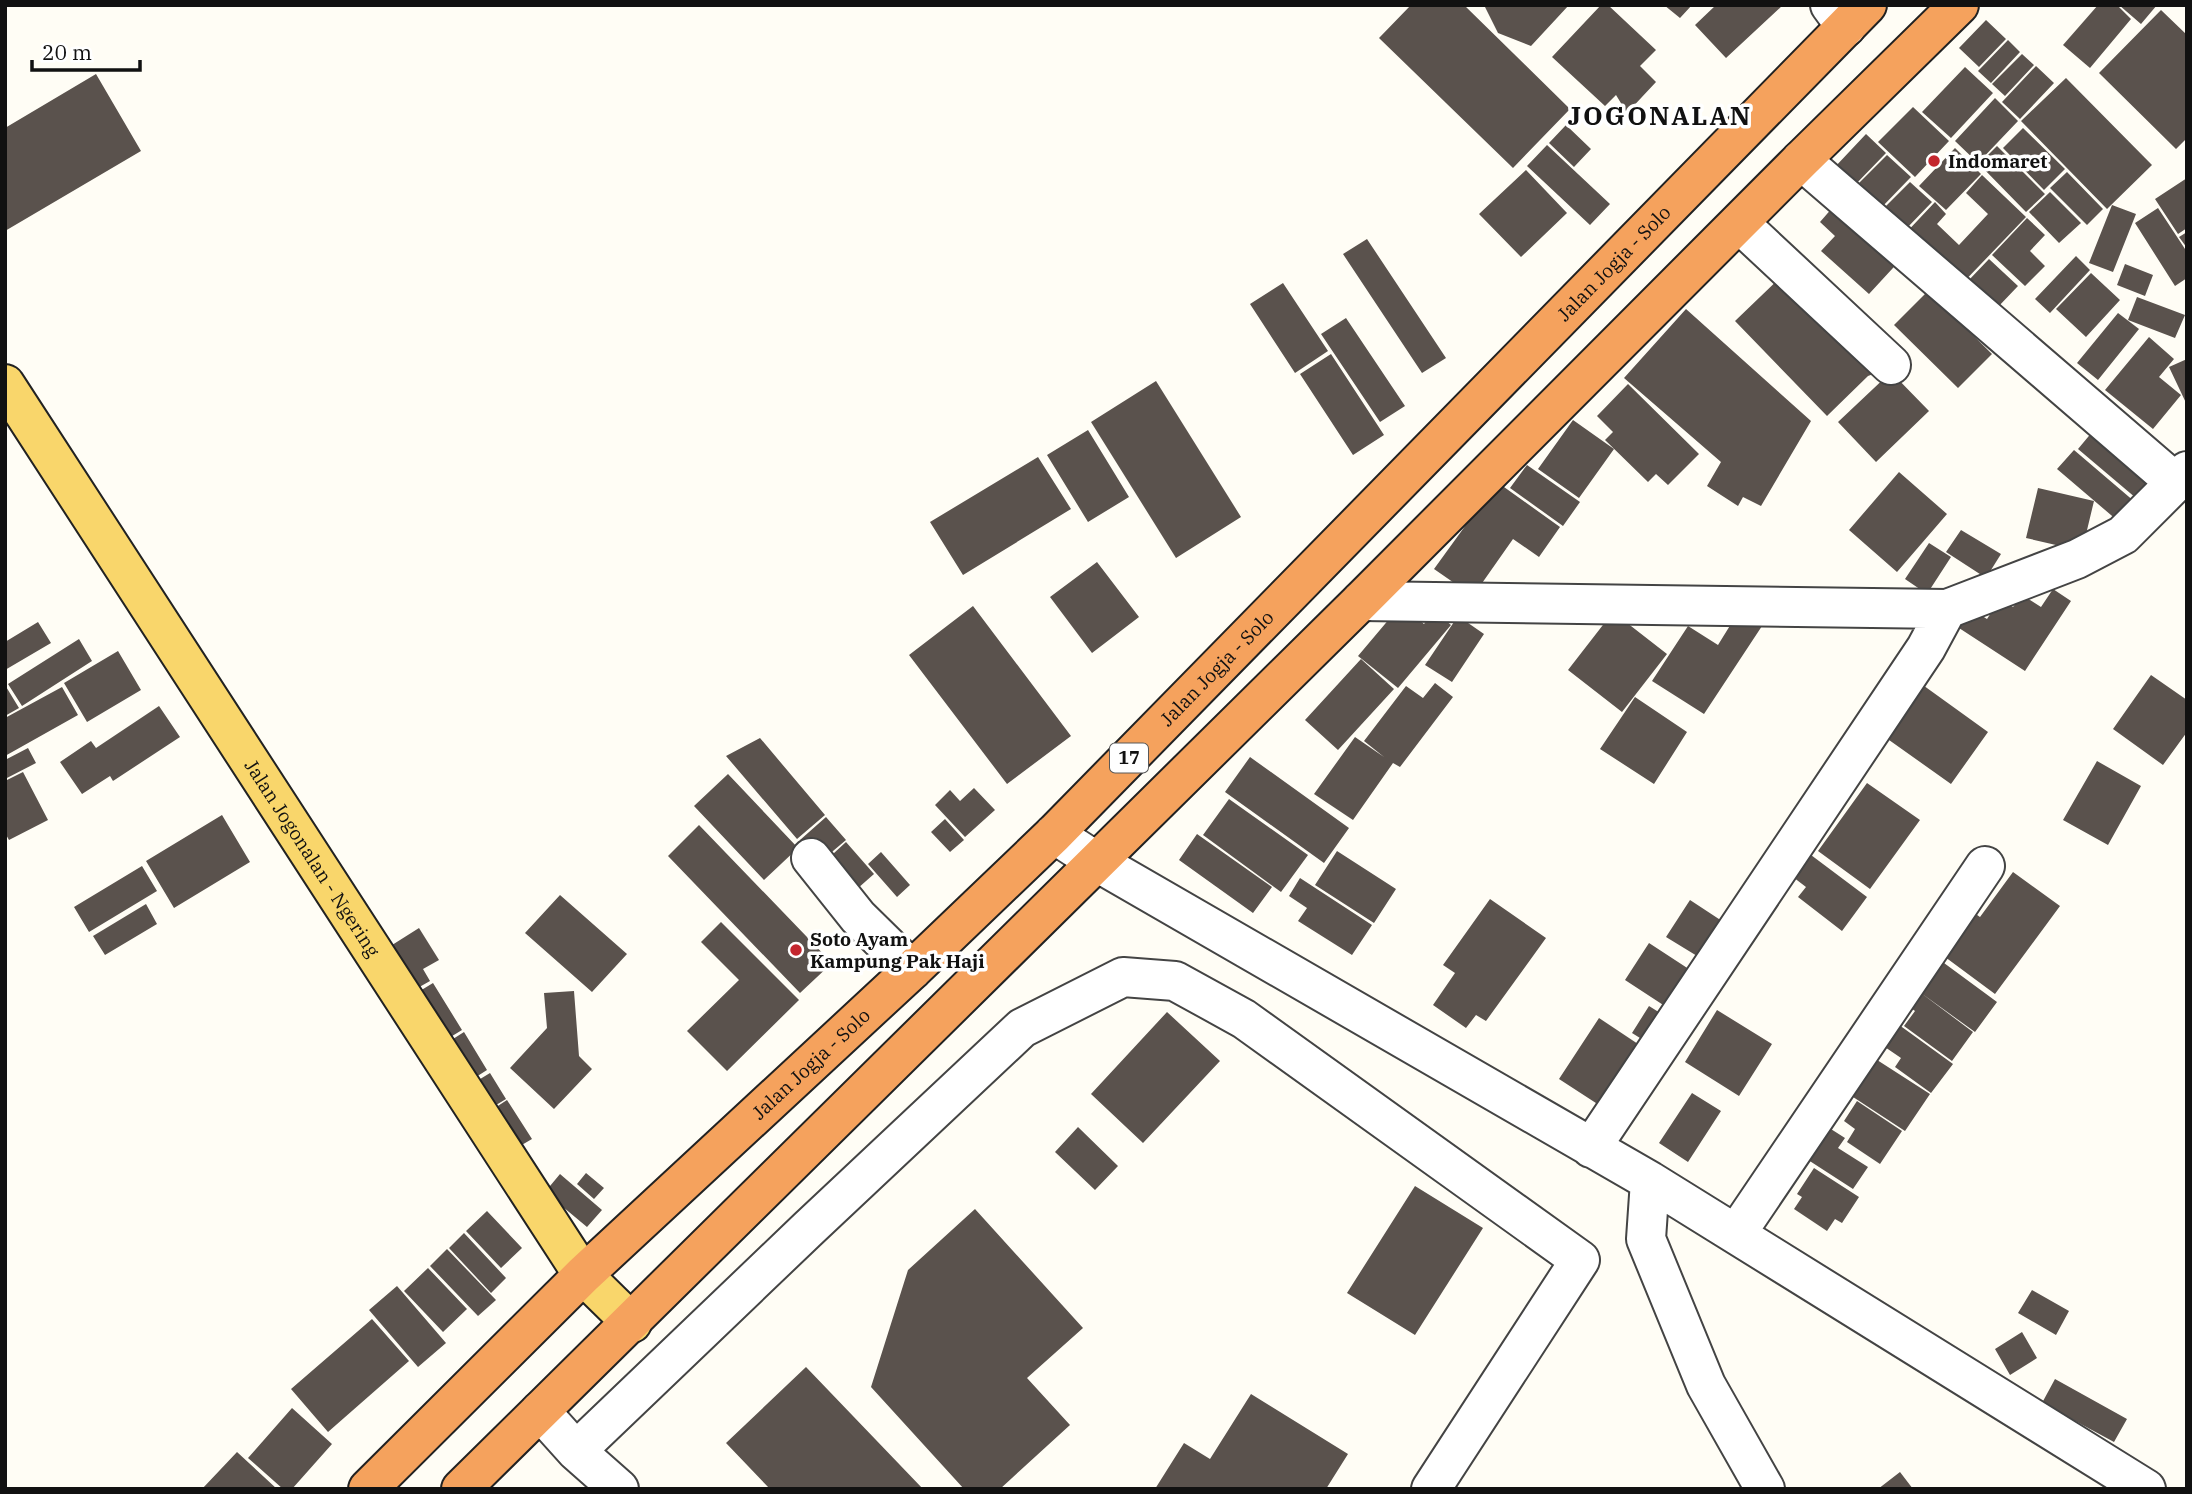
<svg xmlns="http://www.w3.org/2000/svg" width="2192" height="1494" font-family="'IBM Plex Serif',serif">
	<rect width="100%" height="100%" fill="#fffdf5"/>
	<!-- building -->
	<path fill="#5a524d" d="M1411 5H1464L1570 109 1513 168 1379 38Z
		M1484 5H1569L1531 46 1498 33Z
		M1601 5H1608L1656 50 1640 66 1656 82 1627 113 1616 95 1605 106 1552 57Z
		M1664 5H1692L1680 18Z
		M1716 5H1783L1726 58 1695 25Z
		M2098 5H2117L2131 19 2090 68 2063 45Z
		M2119 5H2157L2141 24Z
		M2161 10 2187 35V138L2176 149 2099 73Z
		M1986 20 2006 39 1979 67 1959 48Z
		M2008 40 2020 52 1991 83 1978 71Z
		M2022 54 2034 65 2005 96 1992 84Z
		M2036 66 2054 83 2020 119 2002 102Z
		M1965 67 1993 93 1951 138 1922 112Z
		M96 74 141 151 5 231V128Z
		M2066 78 2152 165 2107 209 2021 121Z
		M1995 98 2018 121 1978 163 1955 141Z
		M1913 107 1949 141 1915 177 1878 142Z
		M1566 125 1591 149 1574 167 1549 143Z
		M2023 128 2065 169 2044 190 2003 148Z
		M1866 134 1886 153 1853 187 1834 168Z
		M1547 145 1610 204 1590 225 1527 166Z
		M1997 146 2045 194 2026 212 1979 164Z
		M1955 148 1981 174 1946 210 1919 186Z
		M1887 155 1911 177 1880 209 1856 186Z
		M1526 170 1567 213 1521 257 1479 214Z
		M2067 172 2103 209 2087 225 2050 188Z
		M1982 175 2026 217 1957 289 1902 237 1935 202 1946 214 1937 224 1959 245 1988 214 1966 193Z
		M2187 178V228L2178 234 2155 199Z
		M1910 182 1932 202 1905 230 1883 209Z
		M2050 192 2081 223 2059 243 2029 212Z
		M1840 199 1904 256 1869 294 1821 251 1835 236 1820 222Z
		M2112 205 2136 214 2113 272 2089 263Z
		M2158 208 2187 252V278L2175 286 2135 223Z
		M2027 218 2045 235 2030 251 2045 266 2025 286 1992 255Z
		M2187 232V248L2179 237Z
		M1367 239 1446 358 1422 373 1343 254Z
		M2076 256 2090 270 2050 313 2035 299Z
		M1989 259 2018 286 1997 308 1968 281Z
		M2125 264 2153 275 2145 296 2117 285Z
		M1787 271 1884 370 1868 376 1827 416 1735 321Z
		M2091 273 2120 300 2086 337 2056 309Z
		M1283 283 1328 351 1295 373 1250 304Z
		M1928 291 1992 354 1958 388 1894 325Z
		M2137 297 2185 315 2175 338 2128 320Z
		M1686 309 1811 421 1761 506 1743 497 1738 506 1707 486 1721 462 1624 378Z
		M2118 313 2139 329 2098 380 2077 363Z
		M1346 318 1405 406 1380 422 1321 334Z
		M2149 337 2174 359 2159 377 2181 395 2153 429 2105 390Z
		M1331 354 1384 435 1353 455 1300 374Z
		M2187 359V405L2169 367Z
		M1891 372 1929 411 1876 462 1838 422Z
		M1156 381 1241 517 1176 558 1091 422Z
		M1628 384 1699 454 1668 485 1656 474 1648 482 1605 440 1613 432 1597 416Z
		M1573 420 1614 449 1579 498 1538 469Z
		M2098 425 2163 481 2143 504 2078 449Z
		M1088 430 1129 497 1088 522 1047 455Z
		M2074 450 2142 508 2125 527 2057 469Z
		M1038 457 1071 509 963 575 930 522Z
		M1527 465 1580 502 1563 526 1510 488Z
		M1899 472 1947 514 1897 572 1849 530Z
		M1497 482 1560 527 1539 557 1513 539 1473 596 1434 569Z
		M2038 488 2094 501 2082 551 2026 538Z
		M1961 530 2001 554 1986 578 1946 552Z
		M1929 543 1951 557 1927 594 1905 579Z
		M1097 562 1139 617 1092 653 1050 597Z
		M2053 589 2071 601 2025 671 1959 628 1971 609 1987 619 2000 599 2013 607 2022 595 2041 607Z
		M1401 605 1424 624 1434 611 1451 625 1398 688 1358 656Z
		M973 606 1071 736 1007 784 909 655Z
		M1739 611 1762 626 1704 714 1652 681 1688 626 1718 645Z
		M1613 612 1667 654 1622 712 1568 670Z
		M1458 616 1484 634 1452 682 1425 665Z
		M38 622 51 643 5 670V642Z
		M79 639 92 661 22 706 8 684Z
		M118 651 141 690 87 722 64 683Z
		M1361 659 1394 689 1338 750 1305 720Z
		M2151 675 2187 700V732L2163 765 2113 729Z
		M1435 683 1453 697 1400 767 1393 763 1353 820 1314 794 1355 737 1384 757 1364 741 1406 686 1423 698Z
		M1920 683 1988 732 1951 784 1882 735Z
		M5 685 19 708 5 716Z
		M62 687 78 715 5 756V718Z
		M1635 697 1687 732 1654 784 1600 749Z
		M159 706 180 737 113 781 110 776 82 794 60 762 91 741 96 748Z
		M760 738 825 815 797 839 726 756Z
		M28 748 36 763 5 779V760Z
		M1250 757 1349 828 1324 863 1225 792Z
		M2097 761 2141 786 2108 845 2063 820Z
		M23 772 48 820 9 840 5 833V781Z
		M728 774 798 848 764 880 694 806Z
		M1867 783 1920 820 1870 889 1818 851Z
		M974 788 995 810 965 837 935 805 950 790 960 801Z
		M1229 799 1308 855 1281 892 1203 835Z
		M222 815 250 862 174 908 146 861Z
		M826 817 846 840 820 862 800 840Z
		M945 819 964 840 950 852 931 832Z
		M699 825 832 963 800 993 668 856Z
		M1197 834 1272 887 1253 913 1179 860Z
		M846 842 874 874 849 896 821 865Z
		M1337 851 1396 889 1374 923 1315 885Z
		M881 852 910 885 897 897 868 864Z
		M1807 852 1867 897 1842 931 1798 897 1806 887 1789 874Z
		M142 866 157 891 89 932 74 907Z
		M2013 872 2060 906 1995 994 1941 954 1970 910 1980 917Z
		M1300 878 1372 925 1352 955 1298 921 1307 908 1289 896Z
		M560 895 627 954 592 992 525 933Z
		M1490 899 1546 938 1486 1021 1476 1015 1466 1028 1433 1005 1455 973 1443 965Z
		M1690 900 1725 923 1702 959 1666 937Z
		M146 904 157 924 105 955 93 936Z
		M721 922 799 1000 727 1071 687 1031 739 980 701 942Z
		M419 928 439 960 423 969 430 981 407 994 381 952Z
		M1649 943 1701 977 1677 1014 1625 980Z
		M1944 963 1997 1002 1975 1032 1921 993 1973 1032 1952 1061 1904 1026 1915 1011 1904 1003 1931 979Z
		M433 983 462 1030 439 1044 410 997Z
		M574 991 579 1056 592 1069 554 1109 510 1068 547 1028 544 993Z
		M1649 1006 1673 1021 1656 1048 1632 1033Z
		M1717 1010 1772 1044 1739 1096 1685 1062Z
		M1167 1012 1220 1061 1143 1143 1091 1094Z
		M1599 1018 1638 1044 1599 1105 1559 1079Z
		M1895 1022 1953 1064 1931 1093 1895 1067 1901 1058 1879 1043Z
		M464 1032 487 1070 465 1084 442 1046Z
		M1874 1058 1930 1094 1905 1131 1850 1095Z
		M490 1073 506 1099 483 1113 467 1087Z
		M1692 1093 1721 1111 1688 1162 1659 1143Z
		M507 1100 532 1139 508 1153 484 1115Z
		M1857 1101 1902 1131 1880 1164 1847 1142 1855 1129 1844 1121Z
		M1823 1124 1845 1138 1838 1148 1868 1167 1853 1189 1802 1156Z
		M1078 1127 1118 1166 1095 1190 1055 1152Z
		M1814 1168 1859 1197 1842 1223 1835 1219 1827 1231 1794 1209 1802 1197 1797 1194Z
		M586 1173 604 1188 594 1199 577 1184Z
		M560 1174 602 1210 587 1227 545 1192Z
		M1415 1186 1483 1228 1415 1335 1347 1293Z
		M975 1209 1083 1328 1027 1378 1070 1425 1000 1489H964L871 1387 908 1270Z
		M487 1211 522 1248 501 1268 466 1231Z
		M464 1233 506 1278 491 1293 449 1248Z
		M447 1249 496 1300 478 1316 430 1266Z
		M428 1268 467 1309 443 1332 404 1291Z
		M397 1286 446 1343 418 1367 369 1310Z
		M2032 1290 2069 1311 2056 1335 2018 1313Z
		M372 1319 409 1361 328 1432 291 1389Z
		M2022 1332 2037 1358 2010 1375 1995 1349Z
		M806 1367 923 1489H770L726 1443Z
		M2055 1379 2127 1419 2114 1442 2042 1403Z
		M1251 1394 1348 1454 1326 1489H1155L1184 1443 1210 1459Z
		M292 1408 332 1444 292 1489H283L248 1458Z
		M237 1452 277 1489H202Z
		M1900 1472 1913 1489H1878Z"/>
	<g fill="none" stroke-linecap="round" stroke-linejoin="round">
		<!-- minor casing -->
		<g stroke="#444" stroke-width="42">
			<path id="minor" d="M1830 5 1846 27
				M1801 160 2176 483
				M1739 223 1891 365
				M1361 601 1947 609 2077 559 2123 535 2187 471
				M1054 834 1097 862 1650 1181 2146 1489
				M811 858 858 917 912 970
				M1591 1148 1926 648 1947 609
				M1650 1181 1646 1239 1706 1385 1765 1489
				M1736 1234 1985 866
				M540 1411 576 1451 619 1489
				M576 1451 808 1229 1022 1028 1123 977 1175 981 1244 1019 1580 1260 1431 1489"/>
		</g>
		<!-- major casing -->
		<g stroke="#222" stroke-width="42">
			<g id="major">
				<path id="s1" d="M5 384 583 1275 632 1323"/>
			</g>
		</g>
		<!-- highway casing -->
		<g stroke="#222" stroke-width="42">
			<g id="highway">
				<path id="s2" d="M368 1489 583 1275 912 970 1054 834 1867 5"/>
				<path d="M461 1489 1361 601 1801 160 1959 5"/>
			</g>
		</g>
		<!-- minor -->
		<use href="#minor" stroke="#fff" stroke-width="38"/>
		<!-- major -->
		<use href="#major" stroke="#f9d66b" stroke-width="38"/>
		<!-- highway -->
		<use href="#highway" stroke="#f5a25d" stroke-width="38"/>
	</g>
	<!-- markers -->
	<g fill="#c4262e" stroke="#fff" stroke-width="2.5">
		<circle cx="1934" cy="161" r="7"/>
		<circle cx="796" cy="950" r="7"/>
	</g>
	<g text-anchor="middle" stroke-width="7" stroke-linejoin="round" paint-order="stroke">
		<!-- shield labels -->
		<rect fill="#fff" stroke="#585858" stroke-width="2" x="1110" y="743.5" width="38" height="29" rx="5"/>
		<g font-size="18" font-weight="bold" fill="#111">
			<text x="1129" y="764">17</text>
		</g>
		<!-- poi labels -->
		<g font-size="19" font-weight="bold" fill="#111" stroke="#fff" text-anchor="start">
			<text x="1948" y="168">Indomaret</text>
			<text x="810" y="946">Soto Ayam<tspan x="810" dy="22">Kampung Pak Haji</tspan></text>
		</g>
		<!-- street labels -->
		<g font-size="19" fill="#111" stroke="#fff">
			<text dy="7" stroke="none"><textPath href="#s2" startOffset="1748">Jalan Jogja - Solo</textPath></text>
			<text dy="7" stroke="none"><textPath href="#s2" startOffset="1181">Jalan Jogja - Solo</textPath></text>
			<text dy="7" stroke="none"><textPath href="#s1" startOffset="565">Jalan Jogonalan - Ngering</textPath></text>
			<text dy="7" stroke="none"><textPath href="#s2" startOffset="614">Jalan Jogja - Solo</textPath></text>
		</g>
		<!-- district labels -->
		<g font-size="26" font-weight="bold" letter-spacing="2" fill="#111" stroke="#fff">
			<text x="1660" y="125">JOGONALAN</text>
		</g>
	</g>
	<!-- border -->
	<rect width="2192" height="1494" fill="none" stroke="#111111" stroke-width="14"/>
	<!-- scale -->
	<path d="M32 60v10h108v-10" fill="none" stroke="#111111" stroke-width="3.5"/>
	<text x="42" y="60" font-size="21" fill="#111111" stroke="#ffffff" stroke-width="5" paint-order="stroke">20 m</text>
</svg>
